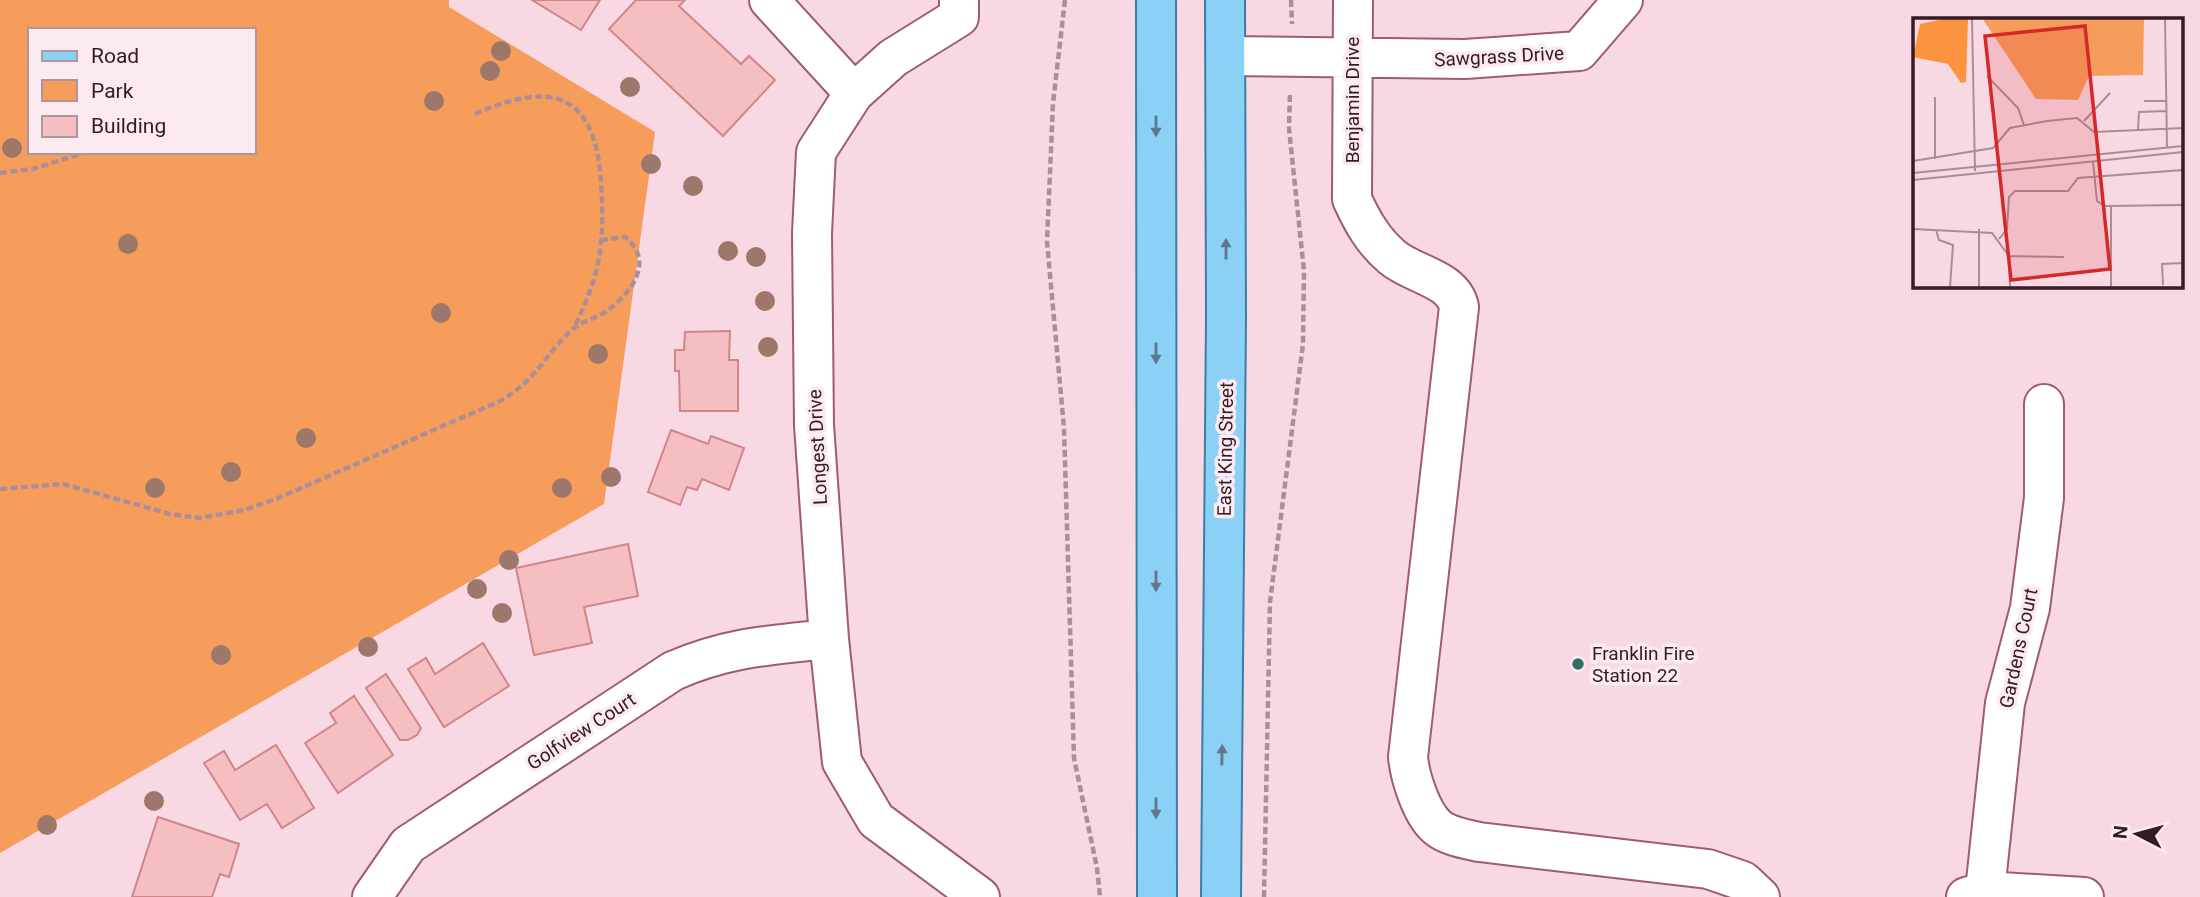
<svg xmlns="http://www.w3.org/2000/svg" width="2200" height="897" font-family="Roboto,sans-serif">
	<rect width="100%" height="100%" fill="#f8d8e3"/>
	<!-- green -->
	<path fill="#f69d5b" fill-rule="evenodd" d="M0 0H449V7L655 132 604 504 0 853ZM30 30H254V152H30Z"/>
	<!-- building -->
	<path fill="#f5bec0" stroke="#d18589" stroke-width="2" d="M532 0H600L581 30Z
		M636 0H685L679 6 741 64 749 56 775 80 723 136 609 29Z
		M730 331 729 360H738V411H680L679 371H675V350H684L685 332Z
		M671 430 708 444 711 436 744 448 729 490 702 479 697 490 687 487 680 505 648 492Z
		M628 544 638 596 584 607 592 643 534 655 516 568Z
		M483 643 509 686 444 727 408 669 426 658 435 674Z
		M386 674 421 728 417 735 408 740H400L366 688Z
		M354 696 393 755 338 793 305 743 336 723 330 713Z
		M276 745 314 808 282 828 267 804 240 820 204 763 224 751 235 770Z
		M158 817 239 844 229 877 220 874 212 897H132Z"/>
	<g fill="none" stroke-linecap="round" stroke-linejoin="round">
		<!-- minor casing -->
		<g stroke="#9f5b76" stroke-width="42">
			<path id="minor" d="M769 0 854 93
				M959 0V17L893 58 854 93 816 152 812 233 814 425 829 639 842 762 876 820 980 897
				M1353 0 1352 199C1362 221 1373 241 1392 257 1413 275 1453 278 1459 307L1408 757C1410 777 1421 813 1437 827 1447 836 1466 839 1479 842L1708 869 1743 881 1760 897
				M1226 56 1465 59 1579 51 1623 0
				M1985 891 2005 703 2030 608 2044 498V404
				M372 897 408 845 673 671C728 647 771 645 829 639
				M1966 897 1985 891 2084 897"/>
		</g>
		<!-- major casing -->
		<g stroke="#3a7da8" stroke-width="42">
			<path id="major" d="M1156 0 1157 897
				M1221 897 1226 318 1225 0"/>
		</g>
		<!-- path -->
		<path stroke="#ac8e99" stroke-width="4.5" stroke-dasharray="7 3.5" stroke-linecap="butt" d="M1065 0 1053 103 1047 242 1064 428 1074 758 1097 868 1100 897
			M1291 0 1292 24
			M475 114C552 80 595 92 601 182 605 240 601 275 574 327
			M0 173 33 169 86 152
			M0 489 63 484 170 514 200 518 244 510 276 499 500 401C538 379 545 354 573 329 582 321 597 318 607 311 632 292 655 261 625 237L603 240
			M1264 897 1270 602 1303 344 1304 271 1289 129 1290 92"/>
		<!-- minor -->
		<use href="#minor" stroke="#fff" stroke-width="38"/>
		<!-- major -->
		<use href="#major" stroke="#8ad1f5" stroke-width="38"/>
	</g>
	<!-- trees -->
	<g fill="#9d786a">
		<circle cx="501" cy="51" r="10"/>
		<circle cx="490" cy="71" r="10"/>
		<circle cx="630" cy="87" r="10"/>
		<circle cx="434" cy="101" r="10"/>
		<circle cx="12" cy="148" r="10"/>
		<circle cx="651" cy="164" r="10"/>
		<circle cx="693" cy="186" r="10"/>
		<circle cx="128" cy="244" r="10"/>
		<circle cx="728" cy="251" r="10"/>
		<circle cx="756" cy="257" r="10"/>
		<circle cx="765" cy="301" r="10"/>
		<circle cx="441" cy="313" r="10"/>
		<circle cx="768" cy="347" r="10"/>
		<circle cx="598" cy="354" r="10"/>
		<circle cx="306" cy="438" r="10"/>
		<circle cx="231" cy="472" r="10"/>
		<circle cx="611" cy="477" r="10"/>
		<circle cx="155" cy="488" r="10"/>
		<circle cx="562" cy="488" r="10"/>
		<circle cx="509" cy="560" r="10"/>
		<circle cx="477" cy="589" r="10"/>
		<circle cx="502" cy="613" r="10"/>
		<circle cx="368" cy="647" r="10"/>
		<circle cx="221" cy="655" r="10"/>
		<circle cx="154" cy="801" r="10"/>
		<circle cx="47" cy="825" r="10"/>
	</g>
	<!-- one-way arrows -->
	<defs><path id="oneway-solid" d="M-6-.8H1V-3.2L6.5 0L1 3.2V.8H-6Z" transform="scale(1.75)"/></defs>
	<g fill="#60768d">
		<use href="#oneway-solid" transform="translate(1156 126) rotate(90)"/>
		<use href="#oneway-solid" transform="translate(1226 249) rotate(-90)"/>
		<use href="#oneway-solid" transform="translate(1156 353) rotate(90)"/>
		<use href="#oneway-solid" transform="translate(1156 581) rotate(90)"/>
		<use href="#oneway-solid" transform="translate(1222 755) rotate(-89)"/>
		<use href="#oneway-solid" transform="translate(1156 808) rotate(90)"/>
	</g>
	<!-- markers -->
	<circle fill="#2f7162" stroke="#fbeaf0" stroke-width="2.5" cx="1578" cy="664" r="7"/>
	<g text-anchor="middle" stroke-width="7" stroke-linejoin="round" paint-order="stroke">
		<!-- street labels -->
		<g font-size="19" fill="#361a25" stroke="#fbeaf0">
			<text transform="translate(1499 56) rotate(-3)" y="7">Sawgrass Drive</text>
			<text transform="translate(1352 100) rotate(-90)" y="7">Benjamin Drive</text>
			<text transform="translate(817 447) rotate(-93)" y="7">Longest Drive</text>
			<text transform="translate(1225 449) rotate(-89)" y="7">East King Street</text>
			<text transform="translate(2018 648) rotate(-78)" y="7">Gardens Court</text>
			<text transform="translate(581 731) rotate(-33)" y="7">Golfview Court</text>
		</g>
		<!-- poi labels -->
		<g font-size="19" fill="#361a25" stroke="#fbeaf0" text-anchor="start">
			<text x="1592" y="660">Franklin Fire<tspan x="1592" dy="22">Station 22</tspan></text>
		</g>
	</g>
	<!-- overview -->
	<g transform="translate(1913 18)">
		<rect width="270" height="270" fill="#f8d8e3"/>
		<path d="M69 0H231L230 57 176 58 165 82 123 81Z" fill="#f69d5b"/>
		<path d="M35 0H55L53 64 48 65 35 46 0 39 7 6Z" fill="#fc933f"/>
		<path fill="none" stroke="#aa8c97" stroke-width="2" d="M59 0 62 153M252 0 254 129M74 58 105 90 111 107M231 83H253M171 103 197 75M225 112 226 94 253 93M22 141V79M0 143 80 130 97 110 134 103 164 100 181 114 270 110M180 144 184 183 192 188 270 187M0 155 270 128M0 162 270 134M198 188V269M0 211 79 215 96 238 97 269M66 211V269M23 212 26 222 40 227 37 269M86 221 94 211 96 179 102 173H155L165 160 270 152M96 238 151 239M250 267 249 246 270 245"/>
		<path fill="#d62828" fill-opacity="0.15" stroke="#d62828" stroke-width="3.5" d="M172 8 197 251 98 262 72 18Z"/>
		<rect width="270" height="270" fill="none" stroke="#361a25" stroke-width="3.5"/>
	</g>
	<!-- legend -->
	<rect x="28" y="28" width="228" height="126" fill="#fbeaf0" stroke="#ac979f" stroke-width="2"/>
	<rect x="42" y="51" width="35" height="10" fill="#8ad1f5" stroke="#ac979f" stroke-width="2"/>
	<text x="91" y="63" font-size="21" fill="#361a25">Road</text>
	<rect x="42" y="80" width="35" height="21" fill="#f69d5b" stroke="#ac979f" stroke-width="2"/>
	<text x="91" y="98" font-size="21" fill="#361a25">Park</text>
	<rect x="42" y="116" width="35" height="21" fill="#f5bec0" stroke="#ac979f" stroke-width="2"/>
	<text x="91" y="133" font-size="21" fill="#361a25">Building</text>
	<!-- north arrow -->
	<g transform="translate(2137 834) rotate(276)" stroke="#fbeaf0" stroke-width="5" paint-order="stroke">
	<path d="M0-5L12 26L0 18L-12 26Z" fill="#361a25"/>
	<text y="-10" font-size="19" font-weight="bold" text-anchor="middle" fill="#361a25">N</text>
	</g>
</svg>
